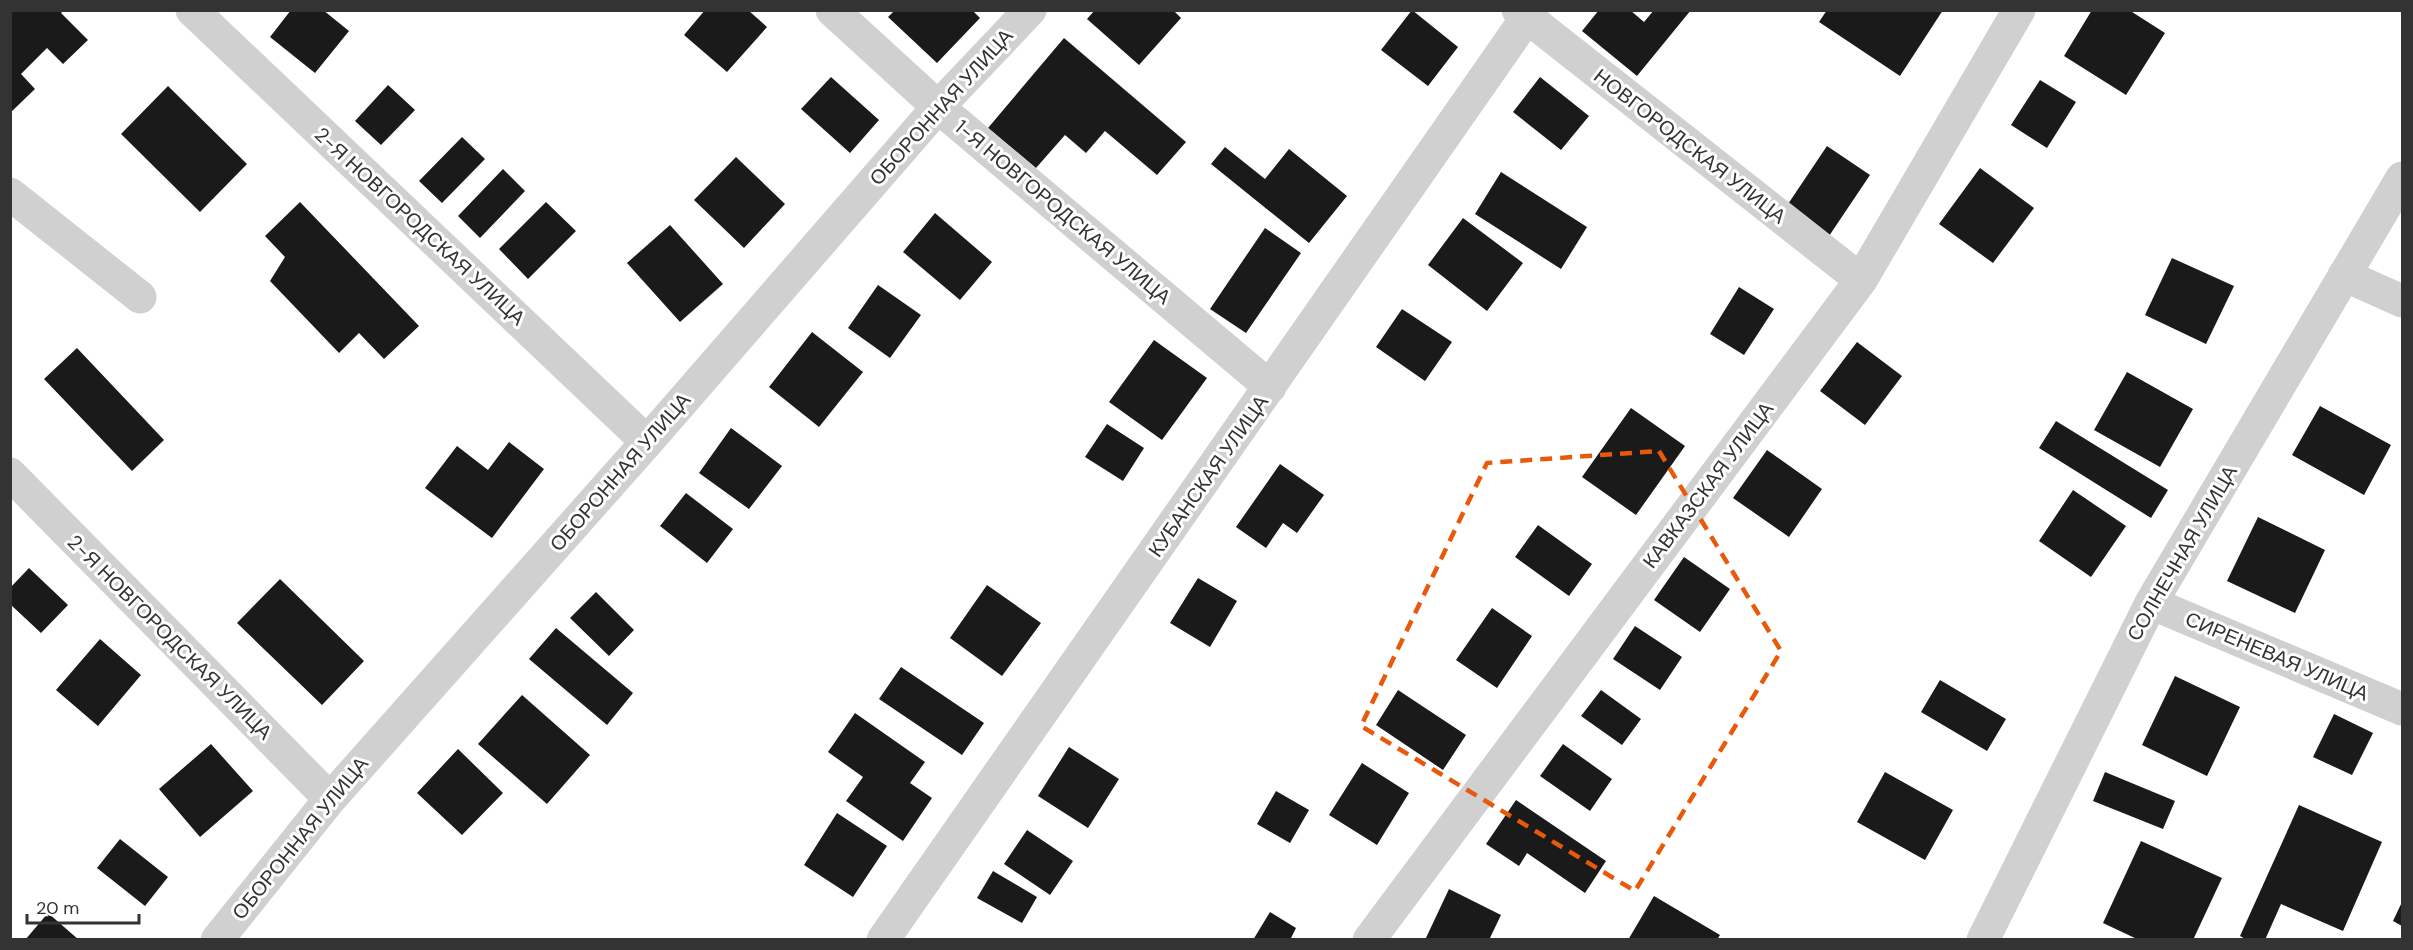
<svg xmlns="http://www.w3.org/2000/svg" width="2413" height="950" font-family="'DM Sans',sans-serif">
	<rect width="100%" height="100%" fill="#fff"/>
	<!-- building -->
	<path fill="#1a1a1a" d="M10 10H64L61 13 88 40 63 64 47 48 21 74 35 89 10 113Z
		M291 10H323L349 31 315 73 270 37Z
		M705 10H748L767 27 727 72 684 35Z
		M895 10H972L980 18 937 63 888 17Z
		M1095 10H1173L1181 18 1139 65 1087 19Z
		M1412 10 1458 47 1428 86 1381 50Z
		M1599 10H1630L1644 22 1654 10H1691L1637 76 1582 31Z
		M1827 10H1943L1900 76 1819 22Z
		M2092 10H2129L2165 33 2126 95 2064 56Z
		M1064 38 1186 142 1157 175 1105 131 1086 153 1065 135 1036 168 988 128Z
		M831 77 879 120 850 153 801 109Z
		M1540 77 1589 116 1561 150 1513 112Z
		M2040 80 2076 102 2047 148 2011 125Z
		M388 85 415 110 381 145 355 121Z
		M168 86 247 164 200 212 121 134Z
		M462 137 485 159 442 203 419 181Z
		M1827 146 1870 175 1829 236 1786 207Z
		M1225 147 1265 179 1289 149 1347 196 1309 243 1211 164Z
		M736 157 785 204 744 248 694 200Z
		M1980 168 2034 208 1993 263 1939 224Z
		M503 169 525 191 480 238 458 216Z
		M1501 172 1587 227 1561 269 1475 214Z
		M300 202 419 326 384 359 359 333 339 353 270 281 285 257 265 236Z
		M546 202 576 231 528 279 499 249Z
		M935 213 992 262 960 300 903 252Z
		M1463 218 1523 263 1487 311 1428 265Z
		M670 225 723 284 680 322 627 263Z
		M1265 228 1301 253 1246 333 1210 309Z
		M2172 258 2234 286 2206 344 2145 315Z
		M878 285 921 315 890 358 848 328Z
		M1739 287 1774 309 1744 355 1710 334Z
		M1402 309 1452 342 1425 381 1376 347Z
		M812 332 863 372 819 427 769 387Z
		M1154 340 1207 378 1162 440 1109 402Z
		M1857 342 1902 376 1865 425 1820 391Z
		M77 348 164 440 132 471 44 379Z
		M2127 372 2193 409 2160 467 2094 430Z
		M2320 406 2391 445 2364 495 2292 455Z
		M1631 408 1685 446 1636 515 1582 477Z
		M2056 421 2168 490 2151 518 2039 448Z
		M1107 424 1144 448 1123 481 1085 457Z
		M731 428 782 466 749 509 699 473Z
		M509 442 544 469 492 538 425 488 457 446 488 470Z
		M1767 450 1822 489 1789 537 1733 498Z
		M1280 464 1324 495 1297 533 1283 523 1266 548 1236 527Z
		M2073 490 2126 526 2091 577 2039 541Z
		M686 493 733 529 707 563 660 526Z
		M2258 517 2325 550 2295 613 2227 581Z
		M1538 525 1592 564 1569 596 1515 557Z
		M1684 557 1730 589 1700 632 1654 600Z
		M29 568 68 605 41 633 10 604V588Z
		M1198 578 1237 601 1210 647 1170 623Z
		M280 579 364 661 322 705 237 623Z
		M987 585 1041 623 1002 676 950 638Z
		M596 592 634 630 609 656 570 618Z
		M1492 608 1532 636 1497 688 1456 660Z
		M1635 626 1682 657 1660 690 1613 659Z
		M556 628 633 693 607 725 529 659Z
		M100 639 141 675 98 726 56 690Z
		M901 667 984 723 962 755 879 699Z
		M2175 676 2240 707 2207 776 2142 745Z
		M1940 680 2006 719 1987 751 1921 712Z
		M1398 690 1466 735 1443 770 1376 725Z
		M1601 690 1641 719 1622 745 1581 716Z
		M522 695 590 755 547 804 478 744Z
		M855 713 925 762 910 783 932 798 903 841 846 801 863 777 828 752Z
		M2334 714 2373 733 2352 775 2313 757Z
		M211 744 253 791 200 837 159 789Z
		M1563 744 1612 779 1590 811 1540 776Z
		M1069 747 1119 779 1088 828 1038 796Z
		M458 749 503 793 462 835 417 793Z
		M1362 763 1409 793 1377 845 1329 815Z
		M1885 772 1953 810 1925 860 1857 822Z
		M2105 772 2175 801 2163 829 2093 801Z
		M1276 791 1309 810 1290 843 1257 824Z
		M1516 800 1606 861 1585 893 1527 853 1519 866 1486 844Z
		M2299 805 2382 842 2343 931 2281 904 2265 940H2247L2240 936Z
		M837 813 887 846 853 897 804 865Z
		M1027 830 1073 861 1050 895 1004 864Z
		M120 839 168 877 145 906 97 868Z
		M2141 841 2222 878 2193 940H2139L2103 923Z
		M993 871 1037 897 1022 923 977 898Z
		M1449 889 1501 915 1489 940H1425Z
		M1654 896 1720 935 1717 940H1628Z
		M2402 902V926L2393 921Z
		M1270 912 1296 928 1290 940H1253Z
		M48 913 79 940H25Z"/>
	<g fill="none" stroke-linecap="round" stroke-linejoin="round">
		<!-- minor -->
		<path stroke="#d0d0d0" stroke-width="33" d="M192 10 647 442
			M832 10 938 107 1270 387
			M1518 10 1861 280
			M10 194 140 297
			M2344 275 2402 301
			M10 474 330 799
			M2151 603 2402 709
			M217 940 330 799 647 442 938 107 1030 10
			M883 940 1532 10
			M1369 940 1861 280 2019 10
			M1983 940 2151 603 2402 178"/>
	</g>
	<!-- marked area -->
	<path fill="none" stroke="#e8590c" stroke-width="4.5" stroke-dasharray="12 8" stroke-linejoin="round" d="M1659 451 1781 651 1635 891 1361 726 1487 463Z"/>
	<g text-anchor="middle" stroke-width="6" stroke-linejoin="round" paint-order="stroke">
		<!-- street labels -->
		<g font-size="20" fill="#333" stroke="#fff">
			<text transform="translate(941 107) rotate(-48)" y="7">ОБОРОННАЯ УЛИЦА</text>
			<text transform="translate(1690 146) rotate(38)" y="7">НОВГОРОДСКАЯ УЛИЦА</text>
			<text transform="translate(1063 212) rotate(40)" y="7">1-Я НОВГОРОДСКАЯ УЛИЦА</text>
			<text transform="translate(420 226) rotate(43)" y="7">2-Я НОВГОРОДСКАЯ УЛИЦА</text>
			<text transform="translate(620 472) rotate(-49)" y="7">ОБОРОННАЯ УЛИЦА</text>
			<text transform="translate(1208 476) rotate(-55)" y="7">КУБАНСКАЯ УЛИЦА</text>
			<text transform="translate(1708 485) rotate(-53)" y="7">КАВКАЗСКАЯ УЛИЦА</text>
			<text transform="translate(2182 553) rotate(-60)" y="7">СОЛНЕЧНАЯ УЛИЦА</text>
			<text transform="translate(170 637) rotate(45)" y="7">2-Я НОВГОРОДСКАЯ УЛИЦА</text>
			<text transform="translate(2277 656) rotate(23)" y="7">СИРЕНЕВАЯ УЛИЦА</text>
			<text transform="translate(300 838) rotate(-51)" y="7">ОБОРОННАЯ УЛИЦА</text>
		</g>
	</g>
	<!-- border -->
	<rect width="2413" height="950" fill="none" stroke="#333333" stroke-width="24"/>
	<!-- scale -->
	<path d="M27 914v9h112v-9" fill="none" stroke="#333333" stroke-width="3"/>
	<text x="36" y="914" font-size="18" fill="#333333" stroke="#ffffff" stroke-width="4.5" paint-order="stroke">20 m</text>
</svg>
